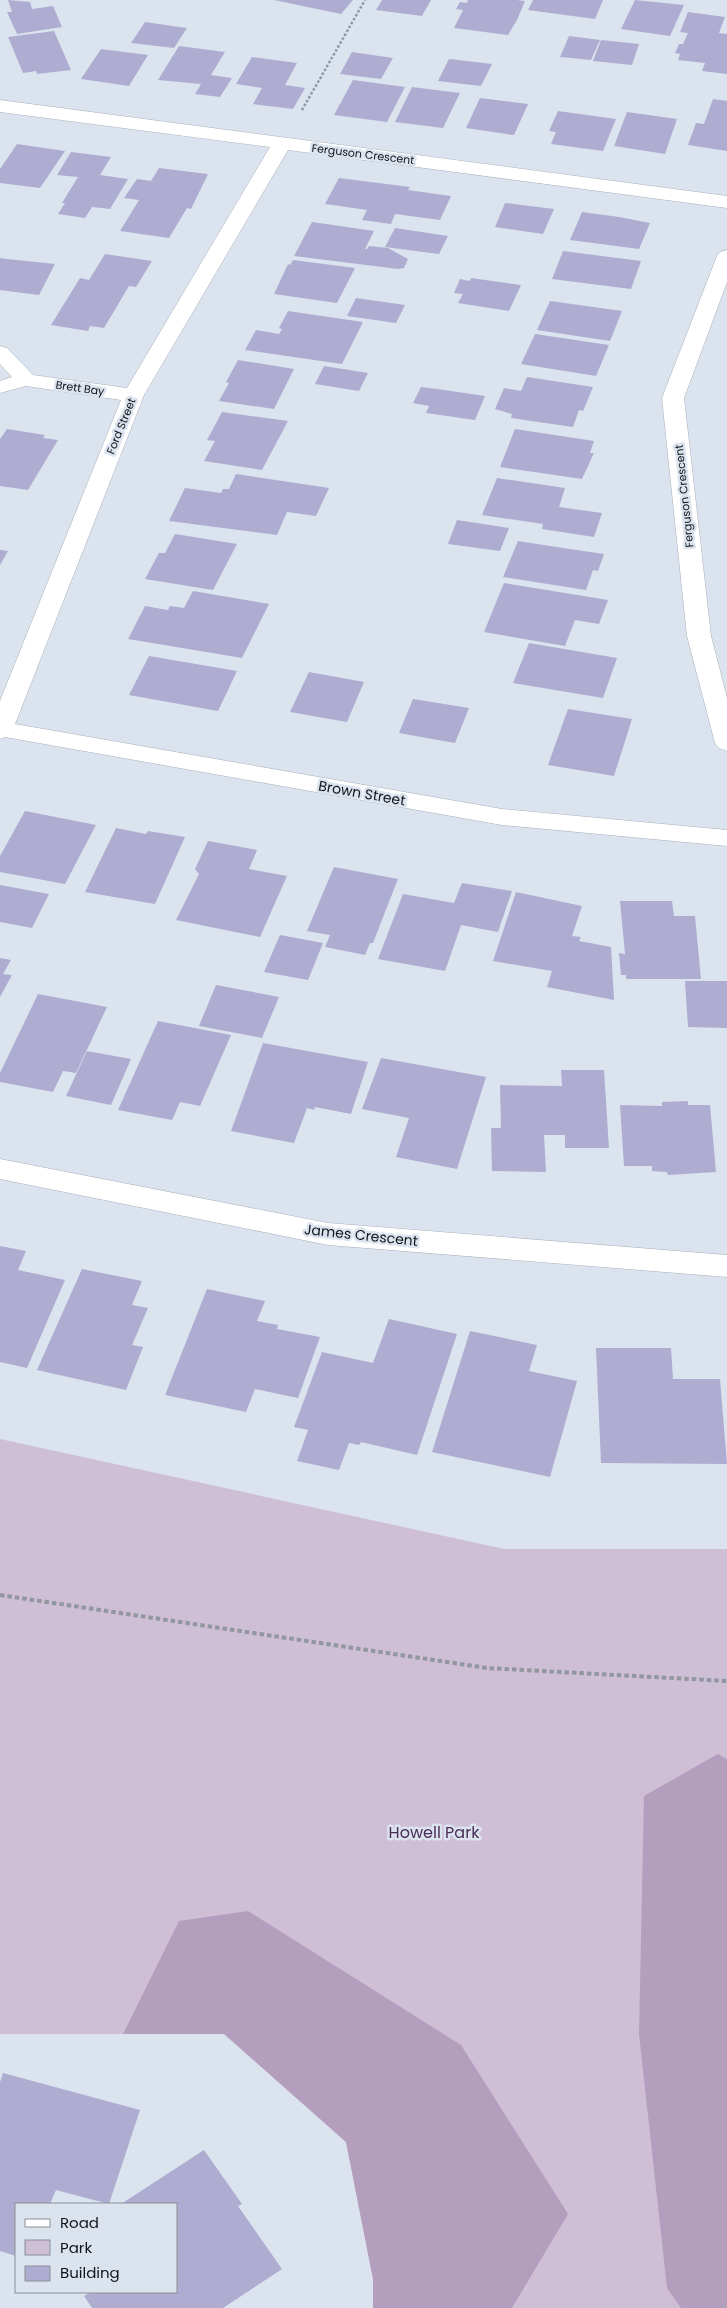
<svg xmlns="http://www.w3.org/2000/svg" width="727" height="2308" font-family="Poppins,sans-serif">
	<rect width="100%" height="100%" fill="#dbe3ee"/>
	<!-- green -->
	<path fill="#cebed6" d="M0 1439 504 1549H727V2308H373V2279L346 2142 224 2034H0Z"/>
	<!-- forest -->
	<path fill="#b49ebe" d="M718 1754 727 1759V2308H681L667 2288 639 2034 644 1796Z
		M248 1911 461 2045 568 2214 512 2308H373V2279L346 2142 224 2034H123L179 1921Z"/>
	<!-- building -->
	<path fill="#aeadd1" d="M8 0 30 2 32 9 53 6 62 27 17 34 7 12H12Z
		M274 0H353L341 14Z
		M382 0H431L422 16 376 10Z
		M468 0H517L525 1 517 20 508 35 454 28 463 10 456 9 460 2 467 3Z
		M533 0H603L595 19 528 10Z
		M635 0 684 5 670 36 621 29Z
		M688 12 725 17 719 33 727 34V74L702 71 705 63 678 60 680 54 675 53 679 44H683L688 33 680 32Z
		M145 22 187 28 174 48 131 43Z
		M54 31 71 70 37 74 36 71 23 73 8 37Z
		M569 36 600 40 591 60 560 57Z
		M601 40 639 44 632 65 593 61Z
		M179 46 225 52 211 75 232 78 220 97 195 94 201 84 158 80Z
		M101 49 148 55 129 86 81 79Z
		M352 52 393 58 381 79 340 74Z
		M252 57 297 63 285 85 305 88 293 109 253 104 262 88 236 84Z
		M449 59 492 64 481 86 438 81Z
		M353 80 405 87 387 122 334 115Z
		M412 87 460 93 443 128 395 122Z
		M480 98 528 104 514 135 466 128Z
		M713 99 727 101V151L688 145 696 123 704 124Z
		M558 111 616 119 603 151 551 144 556 132 549 131Z
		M627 112 677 119 665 154 614 146Z
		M17 144 65 151 40 188 0 183V169Z
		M71 152 111 157 100 175 128 179 110 209 92 207 85 218 58 214 65 203H62L78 177 57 175Z
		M159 168 208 174 191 209 187 208 169 238 120 231 139 200 124 198 137 179 151 181Z
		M339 178 410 187 408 190 451 196 440 220 395 214 391 224 362 220 367 210 325 204Z
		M505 203 554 209 543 234 495 227Z
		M582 212 619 217 650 223 639 249 570 240Z
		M312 222 374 231 365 249H367L369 246 388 248 408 259 404 268 398 269 294 256Z
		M395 228 448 236 439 254 385 247Z
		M563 251 641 261 631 289 552 279Z
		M105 254 152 261 136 287 129 286 104 328 90 326 88 331 51 325 80 278 89 280Z
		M0 258 7 259 55 264 39 295 0 290Z
		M293 260 355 268 337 303 274 294 288 264 290 265Z
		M471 278 521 285 509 311 458 303 463 294 454 293 460 279 470 281Z
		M356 298 405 305 396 323 347 316Z
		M550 301 622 311 610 341 537 330Z
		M288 311 363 322 342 364 245 350 256 330 279 334 282 329 279 328Z
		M535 334 609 345 596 376 521 364Z
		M238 360 294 369 274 409 219 401 229 383 226 382Z
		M324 366 368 373 359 391 315 384Z
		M527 377 593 387 583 411 579 410 573 427 511 418 512 414 495 409 504 388 521 391Z
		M421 387 437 389 485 396 475 420 426 413 429 406 413 403Z
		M222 412 288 421 262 470 204 461 215 441 207 440Z
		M7 429 45 435 43 438 58 440 28 490 0 486V439Z
		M515 429 594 441 590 453H594L582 479 500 467Z
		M236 474 329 488 316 516 287 512 277 535 169 521 185 488 221 493 223 489H229Z
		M497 478 565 488 559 507 602 513 594 537 542 529 543 524 482 515Z
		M457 520 509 528 500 551 448 544Z
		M175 534 237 544 213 590 145 579 159 553H165Z
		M518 541 563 548 604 554 598 571 593 570 586 590 503 577Z
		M0 550 8 551 0 565Z
		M504 583 608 600 599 624 575 620 565 646 484 632Z
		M193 591 269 604 242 658 128 639 145 606 168 610 170 606 184 608Z
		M529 643 617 658 603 698 513 683Z
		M149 656 237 671 218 711 129 695Z
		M309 672 364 682 347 722 290 712Z
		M413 699 469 708 455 743 399 733Z
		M568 709 632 719 614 776 548 765Z
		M25 811 96 825 65 884 0 872V856Z
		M116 828 146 834 148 831 185 837 155 904 85 892Z
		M208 841 257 850 249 869 287 876 260 937 176 920 199 874 195 869Z
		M334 867 398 879 373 943H370L365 955 325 947 330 935 307 931Z
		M462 883 512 891 498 932 461 925 445 971 378 959 403 894 454 903Z
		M0 885 49 894 32 928 0 922Z
		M516 892 582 906 572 936 581 937 579 941 611 947 614 1000 547 987 552 971 493 961Z
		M620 901H672L674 916H695L701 979H626V975H621L619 953 625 954Z
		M280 935 323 943 308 980 264 972Z
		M0 958 11 960 3 974 12 975 0 997Z
		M685 981H727V1028L688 1027Z
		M216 985 279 997 262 1038 199 1026Z
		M38 994 107 1007 76 1073 63 1071 53 1092 0 1082V1073Z
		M158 1021 231 1035 200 1106 180 1102 172 1120 118 1110Z
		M263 1043 368 1062 351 1114 315 1107 314 1110 307 1108 294 1143 231 1131Z
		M87 1051 131 1059 111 1105 66 1096Z
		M381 1058 486 1077 457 1169 396 1157 409 1118 362 1109Z
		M561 1070H604L609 1148H565V1135H544L546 1172 492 1171 491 1128H501L500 1085 562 1086Z
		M688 1101V1105H710L716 1172 668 1175 667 1172 652 1171V1166H624L620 1105 662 1106V1102Z
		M0 1246 26 1251 18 1270 65 1280 27 1368 0 1362Z
		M82 1269 142 1281 132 1305 148 1308 132 1345 143 1347 126 1390 37 1370Z
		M207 1289 265 1301 257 1321 278 1325 277 1329 320 1337 298 1398 255 1389 246 1412 165 1395Z
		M389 1319 457 1334 417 1455 361 1442 359 1445 349 1443 339 1470 297 1461 308 1430 294 1427 322 1352 373 1363Z
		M470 1331 537 1345 529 1371 577 1381 550 1477 432 1452Z
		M596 1348H671L673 1379H720L727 1464 601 1463Z
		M3 2073 140 2110 109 2204 56 2190 50 2204H16V2256L0 2251V2082Z
		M204 2150 242 2204 238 2206 282 2269 223 2308H92L84 2296 91 2292H176V2204H121Z"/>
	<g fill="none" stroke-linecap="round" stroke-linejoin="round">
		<!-- street casing -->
		<g stroke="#a8b0ba" stroke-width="1">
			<path id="street" d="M0 100 727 196V208L288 150 144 395 15 724 502 809 727 830V846L502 825 5 737 0 739V701L121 400 26 386 0 393V381L12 377 0 364V346L7 348 33 375 127 388 270 147 0 112Z
				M727 250V282L684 398 711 636 727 698V751L719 748 715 743 687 636 662 398 717 256 720 252Z
				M0 1159 328 1223 727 1255V1277L328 1245 0 1179Z"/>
		</g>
		<!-- path-far1 -->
		<path stroke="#90979f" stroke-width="2.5" stroke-dasharray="2.5 2" stroke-linecap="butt" d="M302 110 365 0"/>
		<!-- path -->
		<path stroke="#90979f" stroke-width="4" stroke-dasharray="4.5 3" stroke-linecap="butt" d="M0 1595 487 1668 727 1681"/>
		<!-- street -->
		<use href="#street" fill="#fff" fill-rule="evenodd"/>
	</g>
	<g text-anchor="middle" stroke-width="5" stroke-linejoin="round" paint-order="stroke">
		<!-- far-street labels -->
		<g font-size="11" fill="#111418" stroke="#dbe3ee">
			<text transform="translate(363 154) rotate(7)" y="4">Ferguson Crescent</text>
			<text transform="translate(80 388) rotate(8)" y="4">Brett Bay</text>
			<text transform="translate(121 426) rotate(-68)" y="4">Ford Street</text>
			<text transform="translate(684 496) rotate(-96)" y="4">Ferguson Crescent</text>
		</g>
		<!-- street labels -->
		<g font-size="14" fill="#111418" stroke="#dbe3ee">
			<text transform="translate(362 793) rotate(10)" y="5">Brown Street</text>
			<text transform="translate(361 1235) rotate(6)" y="5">James Crescent</text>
		</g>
		<!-- near-park labels -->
		<g font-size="16" fill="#4b2d59" stroke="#dbe3ee">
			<text x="434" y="1838">Howell Park</text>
		</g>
	</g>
	<!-- legend -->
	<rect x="15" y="2203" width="162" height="90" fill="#dbe3ee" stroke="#8a9098"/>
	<rect x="25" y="2219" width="25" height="8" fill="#ffffff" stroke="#8a9098"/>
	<text x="60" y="2228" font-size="15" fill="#111418">Road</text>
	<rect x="25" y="2240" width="25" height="15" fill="#cebed6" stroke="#8a9098"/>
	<text x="60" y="2253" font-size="15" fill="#111418">Park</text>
	<rect x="25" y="2266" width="25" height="15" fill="#aeadd1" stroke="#8a9098"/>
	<text x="60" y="2278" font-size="15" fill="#111418">Building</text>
</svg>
